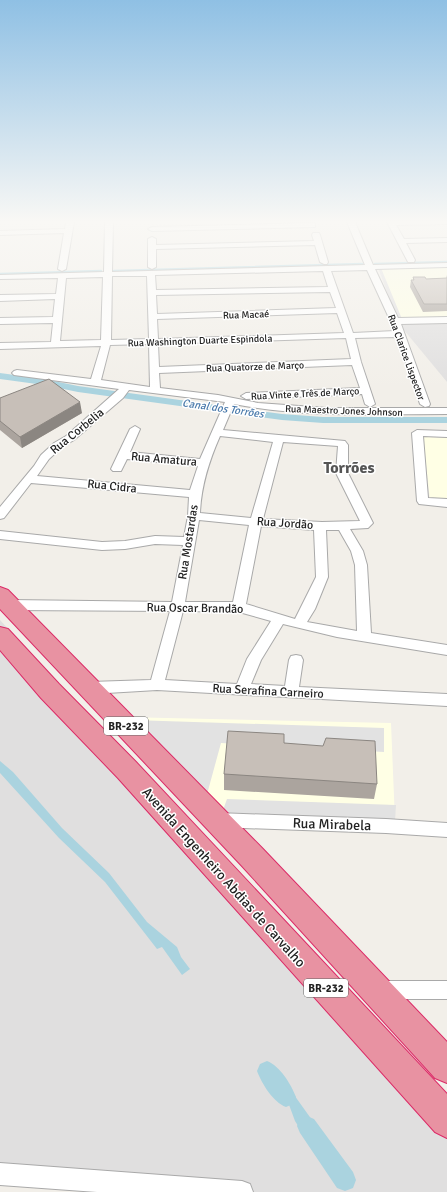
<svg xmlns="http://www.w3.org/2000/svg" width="447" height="1192" font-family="Signika,sans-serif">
	<rect width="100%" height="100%" fill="#f2efe9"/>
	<!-- residential -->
	<path fill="#e0dfdf" d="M447 263V382L399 324 377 265Z
		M0 620 447 1104V1192H108L0 1178Z"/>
	<!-- education -->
	<path fill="#ffffe5" d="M447 266V318L402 319 381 268Z
		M423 437 447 438V501L430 500Z
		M122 717 391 723 395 821 222 813Z"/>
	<!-- parking -->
	<path fill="#e2e2e2" d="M132 720 384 728V752L221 743 206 798Z
		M227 799 396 805 395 821 222 813Z"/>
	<!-- water -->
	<path fill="#aad3df" d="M0 761 13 772 62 828 109 873 147 922 177 947 181 957 190 969 182 975 162 947 157 949 105 882 59 838 0 773Z
		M282 1078 322 1134 310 1145 295 1121 288 1102 273 1086Z"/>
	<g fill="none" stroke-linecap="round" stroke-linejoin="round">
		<!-- stream -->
		<path stroke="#aad3df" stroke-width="2.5" d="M375 264 447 262
			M114 271 362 264
			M0 274 101 271"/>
		<!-- canal -->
		<path fill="#aad3df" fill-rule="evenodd" d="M0 373 44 379 78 386 282 414 323 417H447V423H323L282 420 78 392 44 385 0 379Z
			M267 1061C280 1066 291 1084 296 1097L293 1104 286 1107C273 1102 262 1084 257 1071L260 1064Z
			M307 1116 314 1119 353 1172 356 1180 353 1188 345 1191 337 1188 300 1133 297 1126 300 1119Z"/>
		<!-- street casing -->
		<g stroke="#a9a9a9" stroke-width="2">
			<path id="street" d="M66 222H74L66 269 62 271 58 269 64 233 0 235V231L65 229Z
				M105 222H113L112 272 365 265 347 222H355L373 265 447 263V267L375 269 398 318 447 317V323L401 324 430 404 429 406 425 407 420 404 397 337 355 338 361 362 375 404 370 407 365 404 362 394 246 399 241 396 246 393 360 388 352 365 159 373 160 388 218 395 258 403 327 408H447V414C376 414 304 418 234 404L223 430 345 441 348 445V473L373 523 368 528 350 529 363 551 367 565 371 633 447 645V655L337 637 283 624 261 660 251 684 285 686 289 660 291 656 296 655 301 656 303 660 299 687 447 694V706L157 690 90 694 85 692 83 688 85 684 90 682 151 680 170 611 10 610 5 608 3 605 5 602 10 600 172 602 183 545 155 544 125 549 102 550 0 539V531L102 542 125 541 155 536 184 537 188 516 189 497 31 483 4 518 0 519V507L34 466 41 455 54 443 66 436 119 389 14 375 12 373 14 371 17 370 91 379 101 346 0 349V343L51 342 53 323 0 324V318L53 317 55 299 0 301V295L56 294 58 278 0 279V275L104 272ZM367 270 395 331 353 333 331 271ZM323 271 328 287 156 290 155 275ZM112 276H147L149 339 111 340ZM103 277 101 340 60 341 66 278ZM330 292 336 308 157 314 156 295ZM337 313 344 333 158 339 157 319ZM346 338 351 359 159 367 158 344ZM149 344 150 387 101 380 110 345ZM129 390 225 402 200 459 130 452 140 429 135 426 130 429 111 469 113 471H121L127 459 198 466 190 490 37 476 49 459 62 447 74 440 123 398ZM220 436 273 442 251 518 200 513C201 486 209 461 220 436ZM283 442 338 446 336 473 360 521 322 522 263 519ZM199 520 249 525 233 602H185ZM261 526 314 530 316 577 295 619 246 604ZM326 530H339L351 551 355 565 357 631 307 622 315 609 328 577ZM183 611 239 612 271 621 247 659 237 684 165 680Z
				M387 222H447V224L396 225 404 239 447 238V242L406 243 415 260 414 262H408Z
				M312 223H315V227L152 231 148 229 152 227Z
				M313 233H319L320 235 328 262 327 264H324L320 262 315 245 156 249V267L152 269 148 267V239L152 237 156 239V245L314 241 312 235Z
				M417 430 447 431V437L423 436 428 498 447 499V507L419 504 417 501 412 433Z
				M217 813 386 819 447 823V837L386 833 217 827 211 825 209 820 211 815Z
				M381 981H447V999H381L374 997 372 990 374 983Z
				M0 1163 242 1181 250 1184 253 1192H97L0 1185Z"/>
		</g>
		<!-- highway casing -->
		<g stroke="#dc2a67" stroke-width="2">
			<path id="highway" d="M0 587 8 590 262 848 447 1042V1083L435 1078 242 866 0 609Z
				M0 627 8 629 59 684 136 762 447 1094V1138L435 1132 118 778 41 698 0 650Z"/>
		</g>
		<!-- street -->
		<use href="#street" fill="#fff" fill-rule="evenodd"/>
		<!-- highway -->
		<use href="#highway" fill="#e892a2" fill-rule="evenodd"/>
	</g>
	<!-- wall -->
	<path fill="#aba49e" d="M447 275V311L423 312 410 287 411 280H413V277L426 279 446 278Z
		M0 398 82 413 22 448 0 430Z
		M284 743 377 784 374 799 224 790V774Z"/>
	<!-- shaded-wall -->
	<path fill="#8b8681" d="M80 402 82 413 22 448 20 437Z"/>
	<!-- building -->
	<path fill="#c7bfb8" stroke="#8b8681" d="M413 277H425L426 279 447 278V304H424L411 280H414Z
		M49 379 80 402 20 437 0 421V398Z
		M228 731 284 734V743L323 746 326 738 375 741 377 784 224 774Z"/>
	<!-- sky -->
	<linearGradient id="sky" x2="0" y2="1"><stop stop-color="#8fc0e4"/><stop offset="0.57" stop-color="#f9f8f5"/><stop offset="1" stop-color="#f9f8f5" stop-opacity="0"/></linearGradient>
	<rect width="447" height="389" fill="url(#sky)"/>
	<g text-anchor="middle" stroke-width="3" stroke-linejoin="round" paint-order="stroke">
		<!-- far-street labels -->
		<g font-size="10" fill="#222" stroke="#fff">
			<text transform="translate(246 314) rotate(-2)" y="4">Rua Macaé</text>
			<text transform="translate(200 340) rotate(-2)" y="4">Rua Washington Duarte Espindola</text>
			<text transform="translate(407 357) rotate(70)" y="4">Rua Clarice Lispector</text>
			<text transform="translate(255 366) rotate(-2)" y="4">Rua Quatorze de Março</text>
			<text transform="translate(305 393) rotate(-3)" y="4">Rua Vinte e Três de Março</text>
			<text transform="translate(344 410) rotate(2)" y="4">Rua Maestro Jones Johnson</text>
		</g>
		<!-- far-water labels -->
		<g font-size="11" font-style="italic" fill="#4a7aab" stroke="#fff">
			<text transform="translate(223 408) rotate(8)" y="4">Canal dos Torrões</text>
		</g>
		<!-- shield labels -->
		<g fill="#fff" stroke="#646464" stroke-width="1">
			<rect x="104" y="717" width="44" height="18" rx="3"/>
			<rect x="304" y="979" width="44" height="18" rx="3"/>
		</g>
		<g font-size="11" font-weight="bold" fill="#222">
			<text x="126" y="730">BR-232</text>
			<text x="326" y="992">BR-232</text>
		</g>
		<!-- street labels -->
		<g font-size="12" fill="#222" stroke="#fff">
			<text transform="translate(77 431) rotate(-39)" y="4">Rua Corbelia</text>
			<text transform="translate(164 459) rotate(5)" y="4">Rua Amatura</text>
			<text transform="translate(112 486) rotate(6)" y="4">Rua Cidra</text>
			<text transform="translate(285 523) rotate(4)" y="4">Rua Jordão</text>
			<text transform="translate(188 542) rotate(-81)" y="4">Rua Mostardas</text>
			<text transform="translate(195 608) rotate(1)" y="4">Rua Oscar Brandão</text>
			<text transform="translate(268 691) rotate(3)" y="4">Rua Serafina Carneiro</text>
		</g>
		<!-- near-street labels -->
		<g font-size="14" fill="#222" stroke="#fff">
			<text transform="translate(332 824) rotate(2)" y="5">Rua Mirabela</text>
			<text transform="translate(224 877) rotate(48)" y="5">Avenida Engenheiro Abdias de Carvalho</text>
		</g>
		<!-- district labels -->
		<g font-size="16" font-weight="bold" fill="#555" stroke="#fff">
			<text x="349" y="473">Torrões</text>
		</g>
	</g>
</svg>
